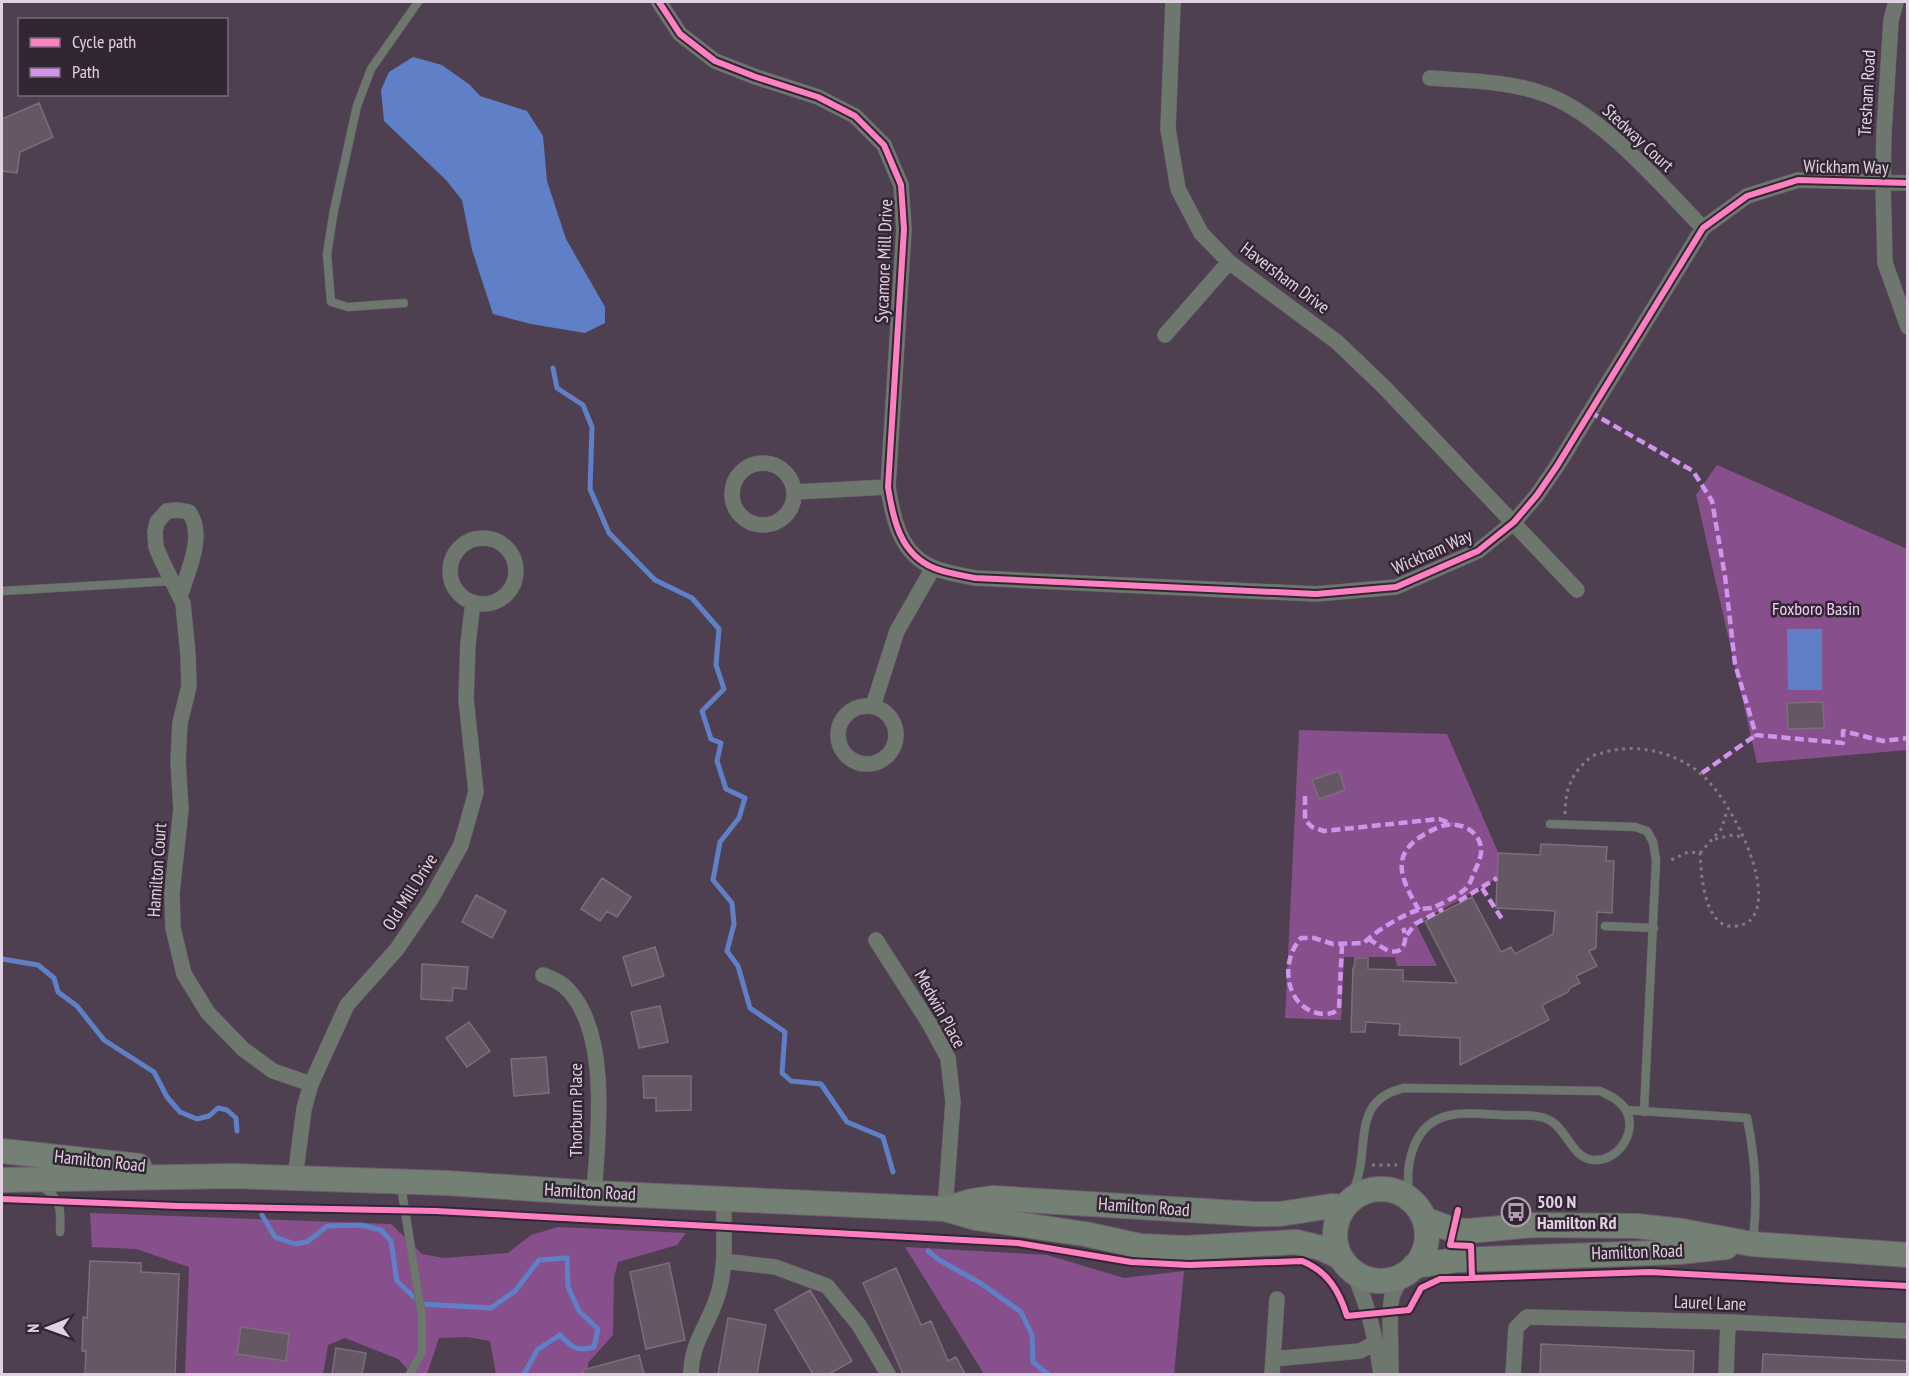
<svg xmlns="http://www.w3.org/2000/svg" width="1909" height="1376" font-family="'PT Sans Narrow',sans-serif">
	<rect width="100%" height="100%" fill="#4f4051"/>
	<!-- green -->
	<path fill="#87508c" d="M1717 465 1907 549V750L1757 763 1696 495Z
		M1299 730 1447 734 1507 873 1416 924 1437 966H1397L1395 957H1344L1341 1020 1285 1018Z
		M90 1213 391 1224 422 1254 444 1258 508 1253 531 1235 558 1227 686 1233 677 1245 618 1262 614 1277 613 1335 588 1363 589 1374H496L490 1341 467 1337 439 1338 427 1374H412L398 1359 345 1338 328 1345 323 1374H185L189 1267 136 1249 92 1247Z
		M905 1247 1047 1255 1124 1278 1184 1271 1174 1374H984Z"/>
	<!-- water -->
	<path fill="#5f7fc7" d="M413 57 442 65 470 85 480 96 527 111 543 136 547 181 566 239 605 307V323L585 333 531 324 493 314 472 250 462 200 446 180 384 121 381 90 389 72Z
		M1787 629H1822V690H1788Z"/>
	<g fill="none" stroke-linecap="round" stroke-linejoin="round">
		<!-- stream -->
		<path stroke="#5f7fc7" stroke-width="5" d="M553 368 557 388 583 405 592 427 590 489 609 533 655 580 692 598 719 629 716 665 724 689 702 711 711 739 721 743 717 761 726 789 745 798 739 818 720 842 713 880 732 903 734 924 727 951 738 966 750 1008 785 1032 782 1073 791 1081 821 1084 847 1122 883 1137 893 1172
			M2 959 38 965 54 978 58 992 77 1006 104 1040 154 1072 167 1097 180 1112 197 1119 209 1116 218 1108 227 1110 236 1118 237 1131
			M262 1215 275 1237 295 1244 307 1242 327 1226 361 1225 381 1230 391 1241 397 1281 421 1304 491 1308 515 1291 539 1260 567 1258 568 1287 579 1311 598 1329 594 1347C578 1352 572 1348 560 1335L538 1349 524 1374
			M928 1251 939 1260 982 1284 1021 1312 1032 1335 1033 1362 1048 1374"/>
	</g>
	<!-- building -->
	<path fill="#655763" stroke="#7c6e7a" stroke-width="1.5" d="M39 103 53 137 20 152 17 173 2 171V119Z
		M1823 702 1824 728 1788 729 1787 703Z
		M1339 771 1345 790 1319 799 1312 780Z
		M1541 844 1607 847 1606 861H1614L1612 913 1597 912 1596 948 1589 951 1597 966 1576 976 1580 983 1570 988 1568 992 1542 1005 1549 1020 1460 1065V1038L1399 1035 1400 1024 1366 1022 1365 1032H1351L1353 968H1354L1355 958H1368V969L1403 970V981L1457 983 1425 921 1472 897 1501 952 1511 947 1515 954 1553 934 1555 911 1496 908 1498 853 1540 855Z
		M602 878 631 897 617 917 607 911 600 921 581 909Z
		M476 895 506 911 492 938 462 922Z
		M655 947 664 976 632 986 623 957Z
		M422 964 468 967 466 989 453 988 452 1001 421 999Z
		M660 1006 668 1042 639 1048 631 1012Z
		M469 1022 490 1051 467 1067 446 1038Z
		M546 1057 549 1093 514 1096 511 1059Z
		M643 1076H691V1110L656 1111V1098H644Z
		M90 1261 141 1263V1272L179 1274 175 1374H85L86 1351H82L83 1317 87 1318Z
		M669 1263 685 1340 646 1349 630 1272Z
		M896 1268 921 1325 931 1321 948 1361 956 1357 965 1374H903L863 1283Z
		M810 1290 852 1361 829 1374H813L775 1310Z
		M728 1318 766 1325 757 1374H718Z
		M241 1327 289 1334 286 1361 237 1354Z
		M1541 1344 1694 1351 1693 1374H1540Z
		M336 1348 366 1353 362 1374H332Z
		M1763 1354 1908 1361V1374H1762Z
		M639 1355 644 1374H584L583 1370Z"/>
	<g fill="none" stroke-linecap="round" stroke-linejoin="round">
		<!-- service casing -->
		<g stroke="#6c5f6c" stroke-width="9">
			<path id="service" d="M404 303 348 307 331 302 327 254 334 210 357 106 371 69 418 2
				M2 591 172 581
				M1550 824 1635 827 1647 831 1653 842 1656 860 1644 1112
				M1605 926 1654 928
				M1626 1110 1747 1118C1756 1160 1758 1198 1753 1240
				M40 1186C62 1198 61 1209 60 1232
				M401 1186 422 1317V1352L410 1374
				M1350 1200C1354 1190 1358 1179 1360 1168 1366 1132 1359 1098 1404 1088L1600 1091C1610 1096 1620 1100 1626 1110 1638 1132 1618 1162 1593 1160 1571 1157 1568 1131 1551 1121 1538 1113 1517 1116 1502 1115 1485 1114 1468 1112 1451 1115 1412 1122 1404 1166 1410 1199"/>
		</g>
		<!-- minor casing -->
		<g stroke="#6c5f6c" stroke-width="16">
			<path id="minor" d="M659 2 680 34 715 61 756 77 818 97 855 116 884 145 901 185 904 229 888 487C893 519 900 554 934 568 946 573 961 575 975 578L1316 594 1396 587 1478 551 1514 522 1537 495 1557 466 1703 228 1747 196 1798 180 1908 183
				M1173 2 1168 129 1178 189 1201 233 1229 262 1337 342 1384 387 1577 590
				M1896 2 1891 20 1884 132 1883 182 1885 263 1908 327
				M1430 78C1470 81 1510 81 1547 95 1602 115 1662 186 1703 228
				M1165 335 1229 262
				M732 494a31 31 0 1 1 62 0a31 31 0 1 1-62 0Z
				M794 492 888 487
				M450 571a33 33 0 1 1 66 0a33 33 0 1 1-66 0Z
				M180 597C187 572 206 536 189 512L178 510 167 511 157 522 155 532 156 547 162 561 183 603 188 655 189 686 180 723 178 761 181 809 172 893 173 928 184 974 208 1013 243 1049 273 1071 311 1084
				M873 706 897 631 933 568
				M838 735a29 29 0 1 1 58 0a29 29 0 1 1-58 0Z
				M876 940 929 1023 948 1058 953 1102 945 1209
				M543 975C553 979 563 983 570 992 610 1037 598 1137 594 1193
				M295 1178 304 1109 311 1084 347 1005 397 949 431 899 461 845 476 792 466 699 468 644 473 602
				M724 1261 775 1267 827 1286 859 1325 888 1374
				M1352 1270C1368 1303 1376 1339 1381 1374
				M1273 1359 1360 1351 1375 1343
				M691 1374C691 1341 711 1322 719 1291 727 1261 723 1230 724 1199
				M1272 1374 1277 1299
				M1391 1374 1390 1311 1392 1296 1402 1276
				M1513 1374 1516 1328 1527 1317 1728 1322 1908 1331
				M1726 1374 1728 1322"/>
		</g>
		<!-- primary casing -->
		<g stroke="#6c5f6c" stroke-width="26">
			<path id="primary" d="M2 1151 139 1166
				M2 1180 234 1176 447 1183 594 1193 945 1209 976 1218 1085 1234 1140 1246 1185 1248 1296 1242 1321 1248 1340 1257
				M1335 1235a46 46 0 1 1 92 0a46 46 0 1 1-92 0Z
				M945 1209 972 1201 993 1198 1255 1214H1280L1332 1206 1344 1207
				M1424 1219 1453 1230 1468 1231 1534 1225 1637 1226 1682 1231 1752 1244 1908 1255
				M1414 1266 1456 1260 1679 1252 1726 1247"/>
		</g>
		<!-- path -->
		<path stroke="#7b7e7c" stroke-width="3" stroke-dasharray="3 4.5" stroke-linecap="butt" d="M1565 814C1565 791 1571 773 1590 758 1593 755 1598 754 1602 753 1638 741 1685 754 1710 783 1732 807 1769 878 1756 911 1752 921 1746 925 1736 926 1704 931 1701 873 1700 853L1688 852 1669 861
			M1715 839 1733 835 1742 837
			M1700 853 1722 828 1727 810
			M1372 1165H1397"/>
		<!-- service -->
		<use href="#service" stroke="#6d776d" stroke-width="8"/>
		<!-- minor -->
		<use href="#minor" stroke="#6d776d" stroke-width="15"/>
		<!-- primary -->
		<use href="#primary" stroke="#748074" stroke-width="24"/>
		<!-- quiet -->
		<path stroke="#d193ec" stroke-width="4.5" stroke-dasharray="9 4.5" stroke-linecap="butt" d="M1590 412 1693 471 1712 501 1725 576 1735 664 1756 735 1843 743V731L1883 741 1908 738
			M1702 773 1756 735
			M1305 796V820L1312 827 1324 831 1439 819 1452 824
			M1482 888 1502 919
			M1459 901 1497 878
			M1407 935 1415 924 1443 909
			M1368 939C1375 942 1383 949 1390 951 1405 955 1408 938 1403 928
			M1342 945 1339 1008C1335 1013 1330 1014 1323 1014 1285 1010 1279 962 1301 938H1314L1333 944 1364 943C1374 932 1404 914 1418 910 1422 908 1427 909 1432 908 1441 904 1456 897 1464 890 1469 887 1471 880 1473 875 1476 868 1480 861 1481 853 1483 831 1458 819 1439 827 1391 848 1395 870 1419 910"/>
		<!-- cycleway casing -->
		<g stroke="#332634" stroke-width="10">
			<path id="cycleway" d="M659 2 680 34 715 61 756 77 818 97 855 116 884 145 901 185 904 229 888 487C893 519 900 554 934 568 946 573 961 575 975 578L1316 594 1396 587 1478 551 1514 522 1537 495 1557 466 1703 228 1747 196 1798 180 1908 183
				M2 1199 178 1206 436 1211 1018 1243 1131 1262 1189 1265 1302 1261C1327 1271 1339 1290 1347 1316L1409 1310 1421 1288 1440 1279 1650 1272 1908 1286
				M1458 1210 1450 1245 1471 1246 1472 1278"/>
		</g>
		<!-- cycleway -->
		<use href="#cycleway" stroke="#ff80c0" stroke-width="6"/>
	</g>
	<!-- icons -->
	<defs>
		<g id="bus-ring" transform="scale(1.5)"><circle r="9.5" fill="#332634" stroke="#af9eaf" stroke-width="1.5"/><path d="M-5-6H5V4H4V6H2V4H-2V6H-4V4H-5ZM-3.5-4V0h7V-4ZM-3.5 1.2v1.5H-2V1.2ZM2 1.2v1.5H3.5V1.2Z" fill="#af9eaf"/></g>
	</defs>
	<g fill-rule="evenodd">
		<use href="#bus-ring" x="1516" y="1212"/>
	</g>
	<g text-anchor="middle" stroke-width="5" stroke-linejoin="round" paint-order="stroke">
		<!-- street labels -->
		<g font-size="18" fill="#e2d1e2" stroke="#332634">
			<text transform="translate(1867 93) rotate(-87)" y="6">Tresham Road</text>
			<text transform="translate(1638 138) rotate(43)" y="6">Stedway Court</text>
			<text transform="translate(1846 167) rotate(1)" y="6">Wickham Way</text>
			<text transform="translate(884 261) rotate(-88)" y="6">Sycamore Mill Drive</text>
			<text transform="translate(1285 278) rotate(37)" y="6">Haversham Drive</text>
			<text transform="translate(1432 552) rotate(-24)" y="6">Wickham Way</text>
			<text transform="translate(157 870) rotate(-86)" y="6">Hamilton Court</text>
			<text transform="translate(410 892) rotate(-58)" y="6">Old Mill Drive</text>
			<text transform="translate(940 1009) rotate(61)" y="6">Medwin Place</text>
			<text transform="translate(576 1110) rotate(-90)" y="6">Thorburn Place</text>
			<text transform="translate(100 1161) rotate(6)" y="6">Hamilton Road</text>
			<text transform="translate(590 1192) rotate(3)" y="6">Hamilton Road</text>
			<text transform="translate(1144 1207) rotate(4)" y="6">Hamilton Road</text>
			<text transform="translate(1637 1252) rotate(-2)" y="6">Hamilton Road</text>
			<text transform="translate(1710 1303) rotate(2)" y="6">Laurel Lane</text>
		</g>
		<!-- park labels -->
		<g font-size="18" fill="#f4d1f6" stroke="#332634">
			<text x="1816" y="615">Foxboro Basin</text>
		</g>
		<!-- poi labels -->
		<g font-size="18" font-weight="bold" fill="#e2d1e2" stroke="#332634" text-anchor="start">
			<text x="1537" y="1208">500 N<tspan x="1537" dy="21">Hamilton Rd</tspan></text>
		</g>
	</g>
	<!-- border -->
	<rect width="1909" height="1376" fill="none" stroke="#e2d1e2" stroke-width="6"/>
	<!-- legend -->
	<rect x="18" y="18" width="210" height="78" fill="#332634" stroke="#796a7a" stroke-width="1.5"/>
	<rect x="30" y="38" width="30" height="9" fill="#ff80c0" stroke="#796a7a" stroke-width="1.5"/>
	<text x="72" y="48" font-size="18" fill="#e2d1e2">Cycle path</text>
	<rect x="30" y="68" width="30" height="9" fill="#d193ec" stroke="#796a7a" stroke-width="1.5"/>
	<text x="72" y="78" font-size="18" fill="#e2d1e2">Path</text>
	<!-- north arrow -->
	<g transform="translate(48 1328) rotate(269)" stroke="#332634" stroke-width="4.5" paint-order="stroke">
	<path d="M0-4.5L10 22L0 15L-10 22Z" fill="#e2d1e2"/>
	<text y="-9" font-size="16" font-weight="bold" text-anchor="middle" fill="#e2d1e2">N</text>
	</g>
</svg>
